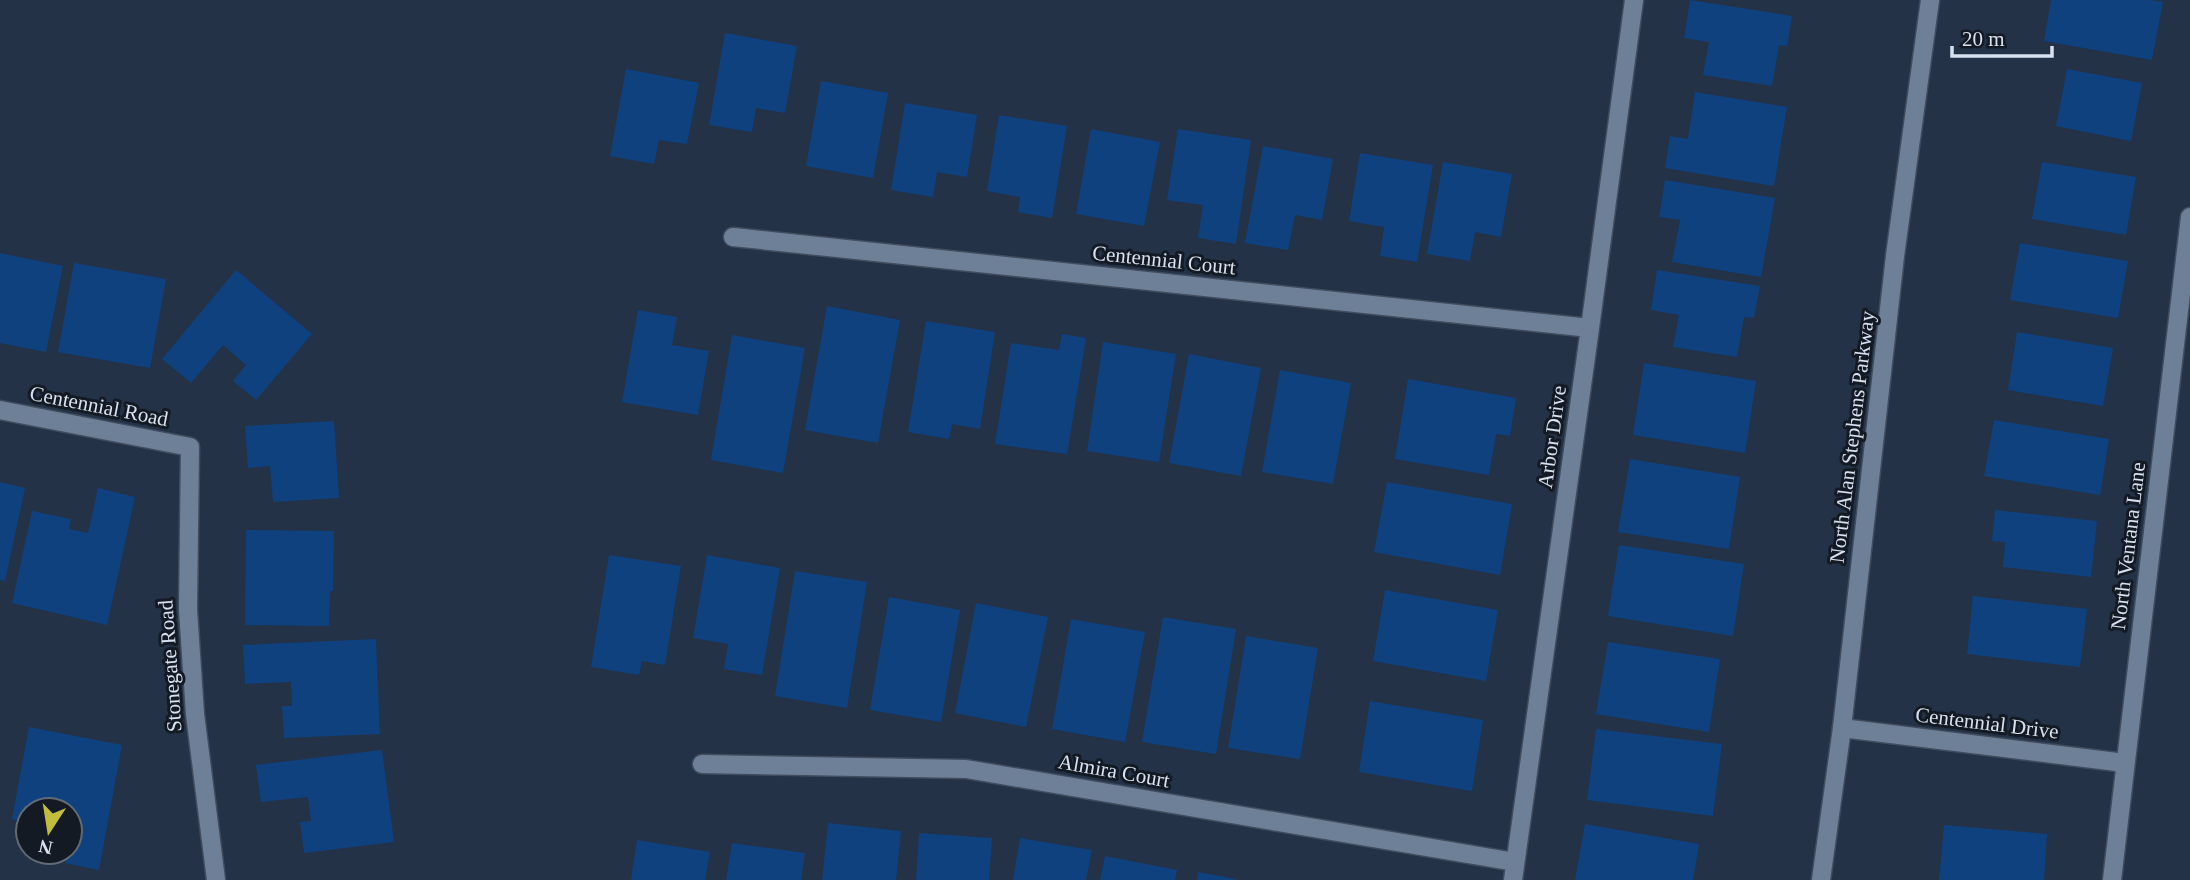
<svg xmlns="http://www.w3.org/2000/svg" width="2190" height="880" font-family="'Times New Roman',serif">
	<rect width="100%" height="100%" fill="#233247"/>
	<!-- building -->
	<path fill="#0f417f" d="M1690 0 1792 16 1787 46 1779 45 1772 86 1703 75 1709 42 1684 38Z
		M2051 0H2151L2163 2 2152 60 2044 41Z
		M725 33 797 46 785 113 756 108 752 132 709 125Z
		M626 69 699 83 687 144 659 140 654 164 610 156Z
		M2067 69 2142 83 2131 141 2056 126Z
		M821 81 888 93 873 178 806 166Z
		M1695 92 1787 107 1774 186 1665 168 1670 136 1688 139Z
		M905 103 977 115 967 177 937 172 933 197 891 190Z
		M999 115 1067 126 1052 218 1018 212 1020 197 987 191Z
		M1091 129 1160 142 1144 226 1076 214Z
		M1178 129 1251 140 1236 244 1198 238 1203 205 1167 200Z
		M1263 146 1333 159 1322 220 1295 215 1288 250 1245 243Z
		M1360 153 1433 165 1417 262 1380 256 1384 227 1349 221Z
		M1443 162 1512 174 1501 237 1475 232 1470 261 1427 254Z
		M2042 162 2136 177 2126 235 2032 219Z
		M1665 180 1775 198 1761 277 1672 262 1680 220 1659 217Z
		M2020 243 2128 261 2118 318 2010 300Z
		M0 253 63 266 46 352 0 343Z
		M74 263 166 279 150 368 58 352Z
		M236 270 312 334 256 400 233 381 246 365 223 345 191 383 162 359Z
		M1657 270 1760 286 1754 318 1744 317 1737 357 1673 347 1679 315 1651 310Z
		M827 306 900 320 878 443 805 430Z
		M638 310 677 317 672 345 709 351 698 415 622 402Z
		M926 321 995 332 980 429 952 424 949 439 908 432Z
		M2017 332 2113 348 2103 406 2008 390Z
		M1062 334 1086 338 1067 454 995 444 1011 343 1059 350Z
		M732 335 805 348 783 473 711 460Z
		M1103 342 1176 354 1159 462 1087 451Z
		M1189 354 1261 368 1241 476 1169 463Z
		M1644 363 1756 381 1745 453 1633 435Z
		M1280 370 1351 383 1333 484 1262 472Z
		M1408 379 1516 398 1510 436 1496 434 1489 475 1395 459Z
		M1994 420 2109 439 2100 495 1984 476Z
		M334 421 339 498 273 502 270 466 248 468 245 426Z
		M1630 459 1740 477 1729 549 1618 532Z
		M0 482 25 488 5 581 0 580Z
		M1387 482 1512 504 1500 575 1374 552Z
		M98 488 135 497 107 625 12 603 32 511 71 519 69 529 88 533Z
		M1995 510 2097 521 2091 577 2003 567 2005 542 1992 541Z
		M246 530 334 531 333 591H330L329 626 245 625Z
		M1619 545 1744 564 1733 636 1608 616Z
		M609 555 681 566 665 665 642 661 639 675 591 667Z
		M707 555 780 568 762 675 724 669 728 644 693 638Z
		M795 571 867 582 847 708 775 696Z
		M1385 590 1498 610 1486 681 1373 661Z
		M1973 596 2087 609 2080 667 1967 654Z
		M889 597 960 610 941 722 870 710Z
		M976 603 1048 617 1026 727 955 713Z
		M1163 617 1236 629 1216 754 1142 742Z
		M1071 619 1145 632 1125 742 1052 729Z
		M1246 636 1318 648 1300 759 1228 748Z
		M376 639 380 734 284 738 282 706H292L291 682 245 684 243 645Z
		M1608 642 1720 659 1709 732 1596 714Z
		M1370 701 1483 720 1472 791 1359 772Z
		M29 727 122 745 99 870 65 863 67 852H70L73 819 70 818V810H28V822L12 819Z
		M1596 729 1722 744 1713 816 1587 800Z
		M382 750 394 842 304 853 300 822 311 821 308 797 261 802 256 765Z
		M828 823 901 831 896 880H822Z
		M1585 824 1699 844 1693 880H1575Z
		M1944 825 2047 834 2044 880H1939Z
		M919 833 992 838 989 880H916Z
		M1020 838 1092 850 1086 880H1013Z
		M637 840 710 852 705 880H631Z
		M732 843 805 853 801 880H726Z
		M1105 856 1177 870 1175 880H1100Z
		M1198 872 1236 879V880H1197Z"/>
	<g fill="none" stroke-linecap="round" stroke-linejoin="round">
		<!-- street casing -->
		<g stroke="#414d5f" stroke-width="21">
			<path id="street" d="M733 237 1590 328
				M0 410 190 447 188 610 195 714 216 880
				M1842 728 2125 763
				M702 764 966 769 1515 862
				M1513 880 1590 328 1634 0
				M2112 880 2190 217"/>
		</g>
		<!-- secondary casing -->
		<g stroke="#414d5f" stroke-width="21">
			<path id="secondary" d="M1821 880 1842 728 1895 256 1930 0"/>
		</g>
		<!-- street -->
		<use href="#street" stroke="#6e8098" stroke-width="18"/>
		<!-- secondary -->
		<use href="#secondary" stroke="#6e8098" stroke-width="18"/>
	</g>
	<g text-anchor="middle" stroke-width="6" stroke-linejoin="round" paint-order="stroke">
		<!-- street labels -->
		<g font-size="21" fill="#d7e1ef" stroke="#131a23">
			<text transform="translate(1164 260) rotate(6)" y="7">Centennial Court</text>
			<text transform="translate(99 406) rotate(11)" y="7">Centennial Road</text>
			<text transform="translate(1552 437) rotate(-82)" y="7">Arbor Drive</text>
			<text transform="translate(1852 437) rotate(-83)" y="7">North Alan Stephens Parkway</text>
			<text transform="translate(2128 546) rotate(-83)" y="7">North Ventana Lane</text>
			<text transform="translate(170 666) rotate(-94)" y="7">Stonegate Road</text>
			<text transform="translate(1987 723) rotate(7)" y="7">Centennial Drive</text>
			<text transform="translate(1114 771) rotate(10)" y="7">Almira Court</text>
		</g>
	</g>
	<!-- north arrow -->
	<g transform="translate(49 831) rotate(192)"><circle r="33" fill="#131a23" stroke="#616a75" stroke-width="2"/>
	<path d="M0-5L12 26L0 18L-12 26Z" fill="#c3bd3e"/>
	<text y="-10" font-size="19" font-weight="bold" text-anchor="middle" fill="#d7e1ef">N</text>
	</g>
	<!-- scale -->
	<path d="M1952 46v10h100v-10" fill="none" stroke="#d7e1ef" stroke-width="3.5"/>
	<text x="1962" y="46" font-size="21" fill="#d7e1ef" stroke="#131a23" stroke-width="5" paint-order="stroke">20 m</text>
</svg>
